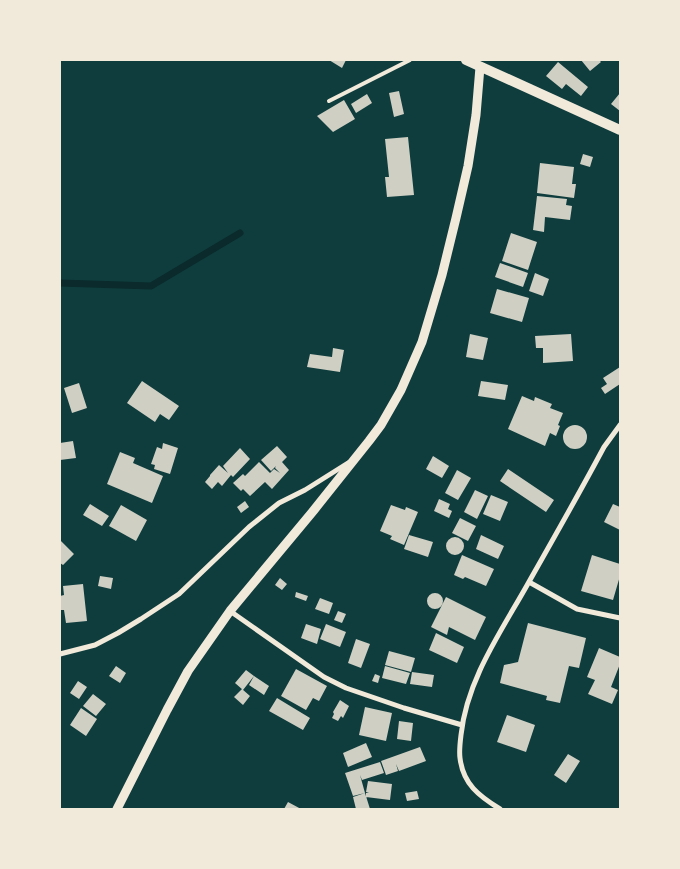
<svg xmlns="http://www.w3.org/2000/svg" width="680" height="869" font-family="'Fira Sans Condensed',sans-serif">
	<rect width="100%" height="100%" fill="#0f3d3e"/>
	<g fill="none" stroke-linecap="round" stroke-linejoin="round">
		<!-- stream -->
		<path stroke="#0a2a2b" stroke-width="7" d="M60 283 151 286 240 233"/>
	</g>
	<!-- building -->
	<path fill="#cfcfc3" d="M329 60H346L342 68Z
		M581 60H599L601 62 590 71Z
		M558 62 588 87 581 96 566 84 562 89 546 76Z
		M399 91 404 114 394 117 389 93Z
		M620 93V111L611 104Z
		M367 94 372 103 356 113 351 104Z
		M344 100 355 119 333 132 317 116Z
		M408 137 414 195 387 197 385 177H389L385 139Z
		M583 154 593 157 590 167 580 164Z
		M540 163 574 167 572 184H576L574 198 537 193Z
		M537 196 567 199 566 205 572 206 570 220 545 217 544 232 533 230Z
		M511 233 537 242 528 270 502 261Z
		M500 263 528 273 523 287 495 277Z
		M535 273 549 279 543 296 529 291Z
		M497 289 529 298 522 322 490 313Z
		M470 334 488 338 483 360 466 357Z
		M571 334 573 361 543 363V348H536L535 336Z
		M333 348 344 350 340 372 307 367 310 354 332 357Z
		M620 367V384L605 394 601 388 607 384 603 378Z
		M142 381 179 406 169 420 160 414 155 422 127 403Z
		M481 381 508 385 505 400 478 396Z
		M79 383 87 408 72 413 64 388Z
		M522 396 534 401 535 397 552 404 550 408 563 413 558 425 560 426 556 436 550 433 545 446 508 429Z
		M563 437a12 12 0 1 1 24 0a12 12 0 1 1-24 0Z
		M73 441 76 458 60 460V443Z
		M163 443 178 448 170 474 154 469 155 465 151 464 157 447 162 449Z
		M277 446 287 457 282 462 289 470 272 489 265 482 250 496 243 489 241 491 233 483 243 474 245 476 259 462 270 473 274 469 280 473 275 468 276 466 271 471 261 460Z
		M240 448 250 459 233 477 231 475 222 486 218 482 212 489 205 482 210 476V475L219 465 228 473 223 466Z
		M120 452 135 458 133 463 163 476 152 503 107 484Z
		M433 456 449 466 442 478 426 469Z
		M508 469 554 500 546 512 500 481Z
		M457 470 471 478 458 500 445 493Z
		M475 490 488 496 477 519 464 512Z
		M491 495 508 502 500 521 483 514Z
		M439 499 450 504 448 509 452 511 449 518 434 511Z
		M245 501 249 507 241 513 237 507Z
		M90 504 109 516 102 526 83 515Z
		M613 504 620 507V530L604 522Z
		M121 505 147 520 136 541 109 526Z
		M391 505 405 510 406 507 418 512 404 545 390 539 392 536 380 531Z
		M460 518 476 526 468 541 452 533Z
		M409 535 433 542 428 557 404 549Z
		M481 535 504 546 498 559 476 549Z
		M446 546a9 9 0 1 1 18 0a9 9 0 1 1-18 0Z
		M60 540 74 554 63 565 60 563Z
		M462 555 494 569 486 586 465 577 463 579 454 575Z
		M592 555 620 564V576L613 600 581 591Z
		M100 576 113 578 111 589 98 586Z
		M280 578 287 584 282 590 275 585Z
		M83 584 87 621 66 623 64 610H60V596L64 595 63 586Z
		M296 592 308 596 306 601 295 597Z
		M427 601a8 8 0 1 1 16 0a8 8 0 1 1-16 0Z
		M446 597 486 617 475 640 449 627 447 635 431 627Z
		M320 598 333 603 329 614 315 609Z
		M338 611 346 614 342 623 334 620Z
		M528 623 586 638 579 668 569 666 560 703 546 700 547 696 500 683 504 665 518 662Z
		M306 624 321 629 317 644 301 638Z
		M326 624 346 632 340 647 320 639Z
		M436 633 464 647 457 663 429 650Z
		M356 639 370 644 361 668 348 663Z
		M599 648 620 657V664L611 687 618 690 612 704 588 694 595 680 587 677Z
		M389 651 415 658 411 672 385 665Z
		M116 666 126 673 120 683 109 676Z
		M385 666 410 673 406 684 382 678Z
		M296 669 327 686 319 701 313 698 306 710 281 696Z
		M246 670 254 676 243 690 235 683Z
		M412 672 434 675 432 687 410 684Z
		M375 674 380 676 378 683 372 681Z
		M254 676 269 686 264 695 249 685Z
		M78 681 87 687 79 699 70 693Z
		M242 689 250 696 243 705 234 697Z
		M93 694 106 704 96 716 83 706Z
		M277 698 310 718 303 730 269 711Z
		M340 700 349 706 343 718 341 716 338 721 332 718 334 714 333 712Z
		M365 707 392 713 386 741 359 735Z
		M81 708 97 719 86 736 70 725Z
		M507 715 535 725 526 752 497 742Z
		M399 721 413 723 411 741 397 739Z
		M366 743 372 757 348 767 343 753Z
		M420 747 426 761 399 771 396 764 398 771 386 775 381 761Z
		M568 754 580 761 566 783 554 775Z
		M380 762 384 773 362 780 360 775 365 793 353 796 345 773Z
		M368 781 392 784 390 800 366 797V793L369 792H366Z
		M417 791 419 799 407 801 405 793Z
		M365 793 370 809H356L353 797Z
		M288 802 301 809H284Z"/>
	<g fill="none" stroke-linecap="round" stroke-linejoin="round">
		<!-- service -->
		<path stroke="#f1e9da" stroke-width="4" d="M329 101 410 60"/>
		<!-- minor -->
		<path stroke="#f1e9da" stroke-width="5" d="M529 582 577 609 620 618
			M230 611 324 677 346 688 404 708 462 725
			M60 654 95 645 118 633 141 619 179 594 249 527 279 503 305 490 348 463
			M500 809C479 796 463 784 460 758 459 751 460 743 461 735 467 678 503 629 530 580 555 536 580 492 604 447L620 425"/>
		<!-- tertiary -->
		<path stroke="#f1e9da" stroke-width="9" d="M117 809 167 710 188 671 230 611 314 510 369 441 381 425 401 390 422 342 442 275 456 218 468 166 476 115 480 67"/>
		<!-- secondary -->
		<path stroke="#f1e9da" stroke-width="10" d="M466 60 620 130"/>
	</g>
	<!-- border -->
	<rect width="680" height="869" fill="none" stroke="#f1e9da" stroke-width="122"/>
</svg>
